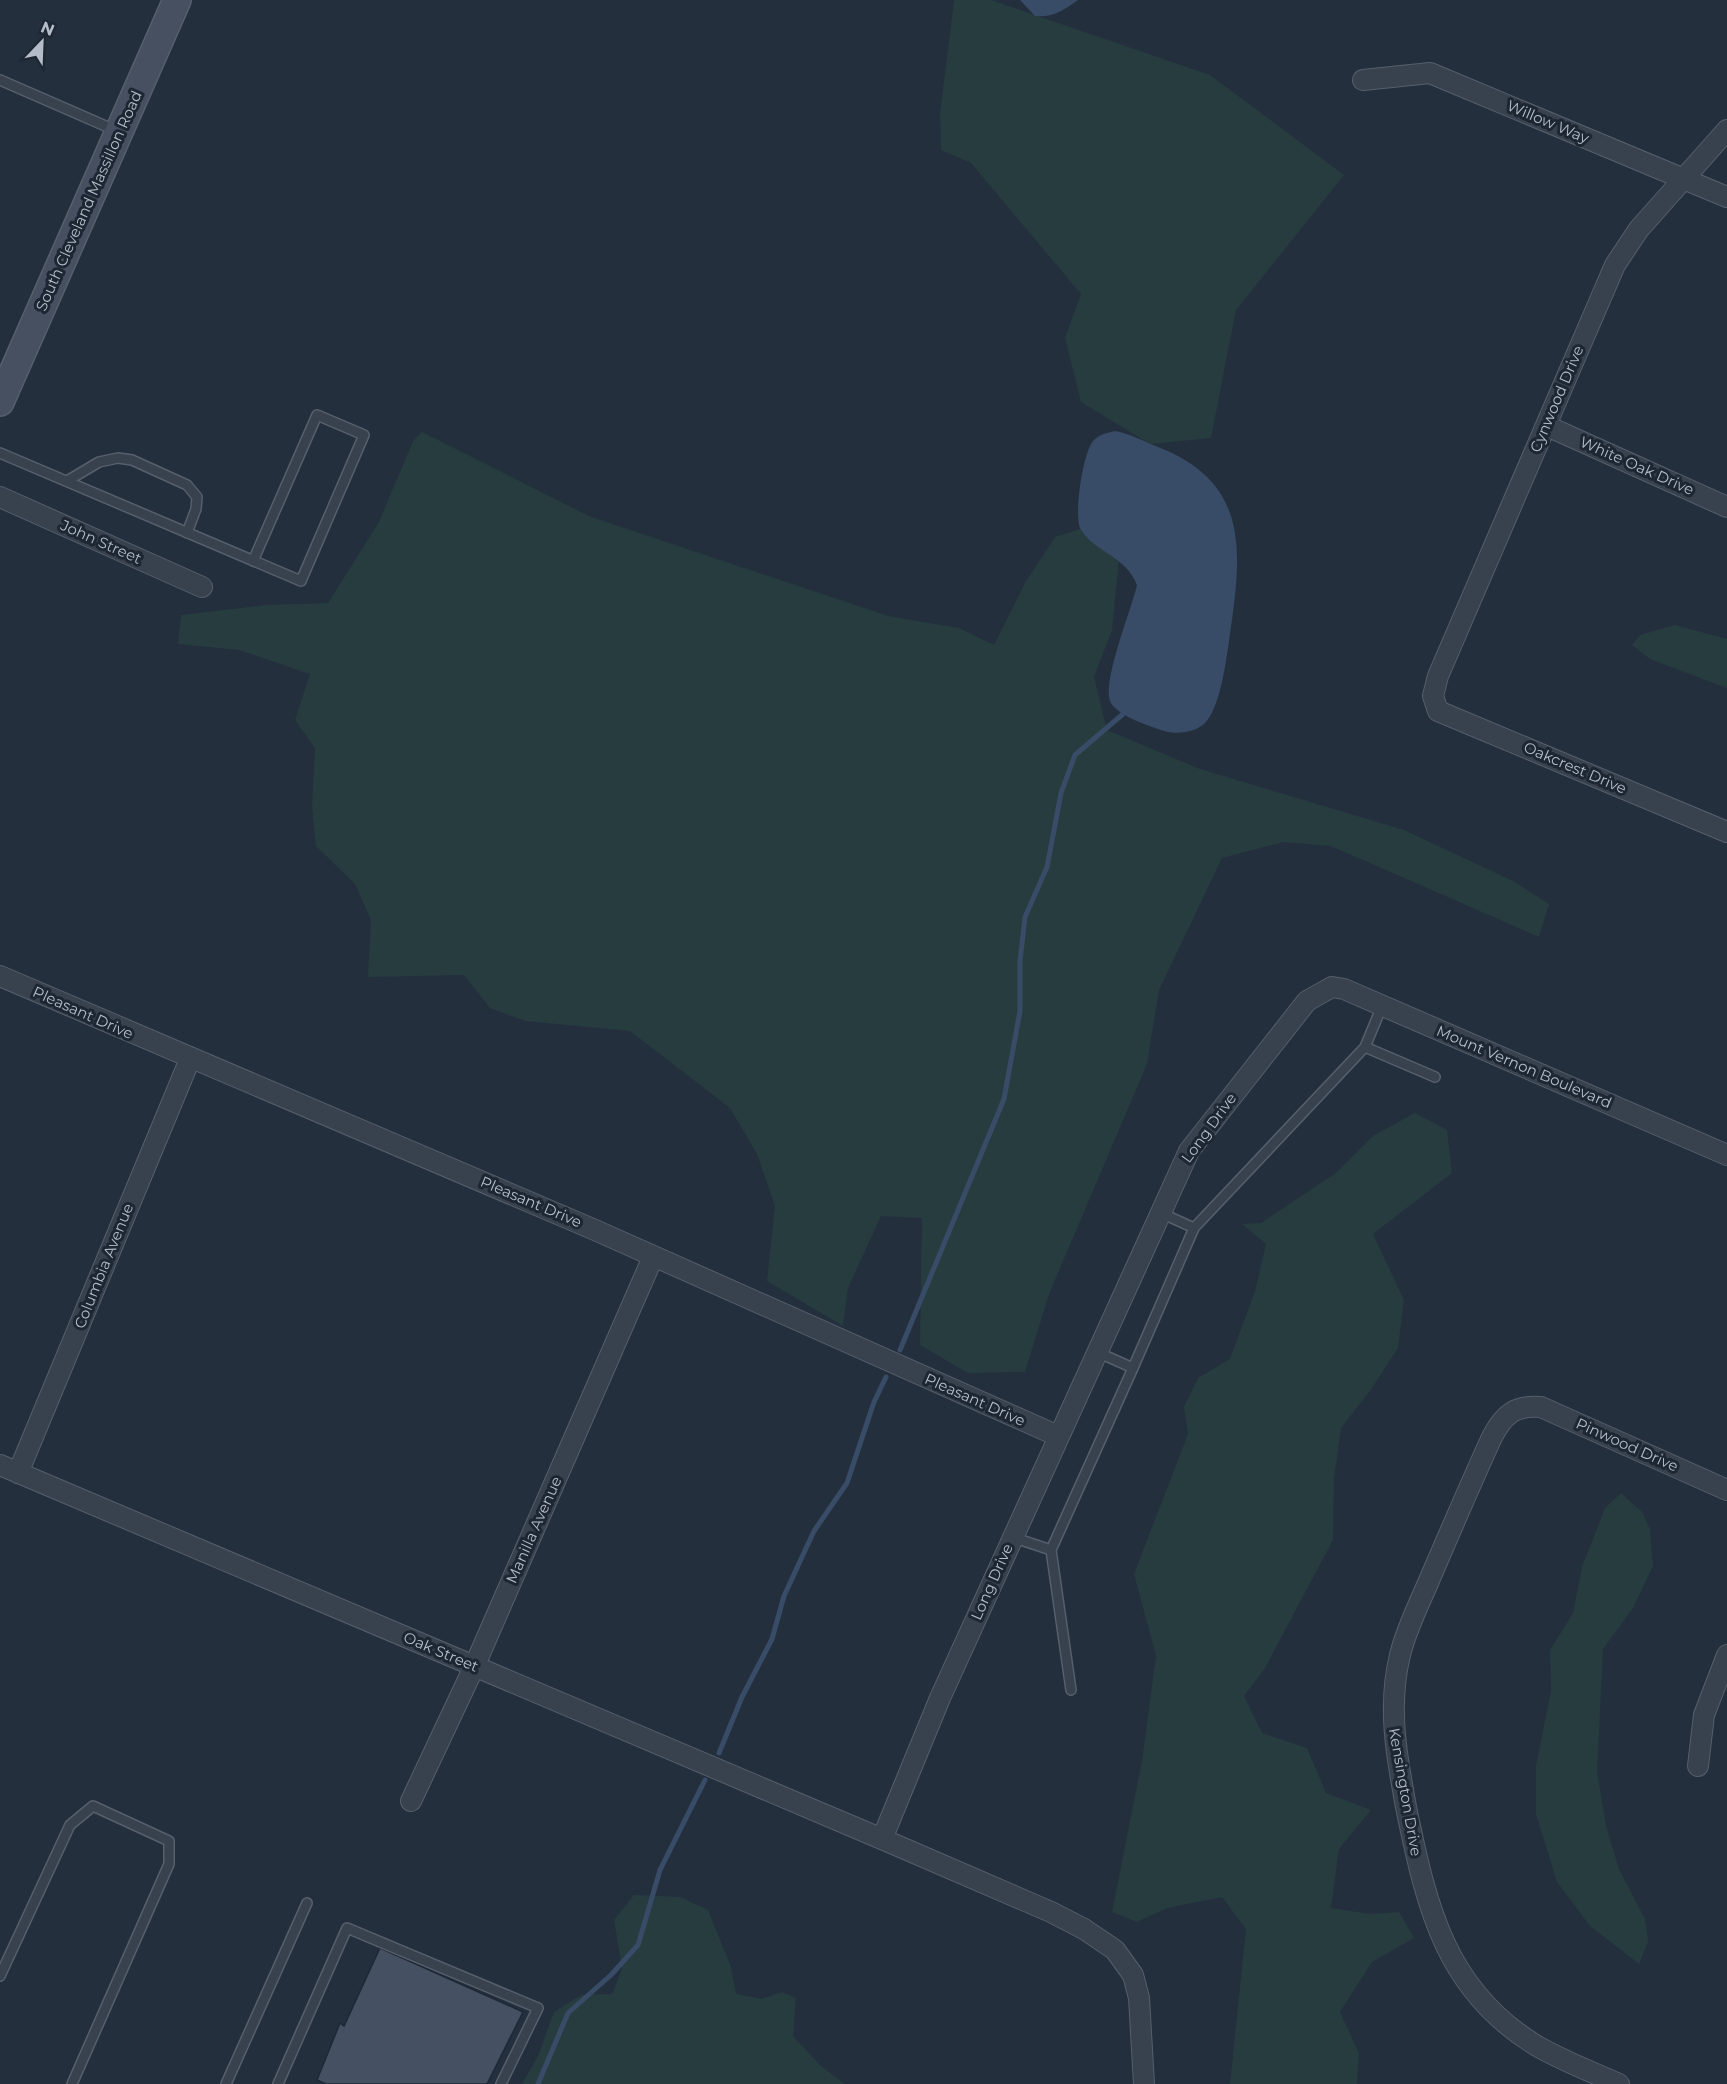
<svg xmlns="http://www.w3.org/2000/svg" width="1727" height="2084" font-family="Montserrat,sans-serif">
	<rect width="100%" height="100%" fill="#242f3e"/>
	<!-- green -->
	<path fill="#263c3f" d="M954 0H991L1210 75 1344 175 1236 310 1211 438 1150 444 1081 402 1065 338 1081 294 971 163 941 150 940 113Z
		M422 432 591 517 888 616 959 628 994 645 1025 583 1055 537 1080 529 1096 545 1119 559 1112 630 1094 677 1107 730 1200 769 1404 830 1513 881 1549 904 1539 937 1331 846 1284 842 1222 858 1159 990 1147 1064 1049 1294 1025 1372 968 1373 920 1345 922 1218 881 1216 848 1288 843 1326 767 1281 775 1206 757 1154 730 1108 630 1031 525 1021 490 1008 464 975 368 977 371 920 355 884 316 846 312 807 315 748 295 720 310 674 239 650 178 644 181 615 266 605 328 603 379 522 413 441Z
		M1675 625 1727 639V688L1650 659 1632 645 1640 635Z
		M1415 1113 1447 1130 1452 1173 1373 1234 1404 1300 1398 1348 1370 1391 1341 1428 1334 1479 1333 1540 1265 1668 1244 1696 1262 1733 1307 1748 1326 1793 1371 1810 1339 1849 1331 1908 1370 1914 1399 1912 1414 1938 1372 1962 1340 2012 1359 2053 1357 2084H1230L1246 1929 1222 1897 1167 1908 1137 1922 1112 1912 1142 1761 1156 1656 1134 1574 1188 1434 1184 1407 1198 1378 1230 1359 1255 1291 1266 1244 1242 1224 1261 1223 1336 1173 1373 1136Z
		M1621 1493 1642 1512 1650 1529 1653 1566 1633 1608 1603 1649 1597 1772 1606 1826 1619 1869 1645 1919 1648 1942 1639 1964 1590 1926 1557 1882 1536 1814V1766L1551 1690 1550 1650 1573 1613 1582 1567 1605 1508Z
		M634 1895 680 1897 708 1910 731 1967 736 1994 761 1999 782 1992 796 1998 793 2036 821 2066 845 2084H522L538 2056 554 2012 581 1995 612 1994 622 1969 614 1920Z"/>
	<!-- water -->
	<path fill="#394c67" d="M1020 0H1078C1064 10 1053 18 1035 16Z
		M1115 431C1131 434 1143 441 1158 447 1253 484 1241 556 1229 641 1226 662 1220 708 1205 723 1194 734 1172 735 1158 729 1144 724 1119 716 1111 703 1100 686 1132 608 1137 585 1125 555 1097 554 1081 530 1073 518 1083 450 1094 440 1100 434 1107 433 1115 431Z"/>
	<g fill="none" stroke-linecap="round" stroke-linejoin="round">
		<!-- stream -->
		<path stroke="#394c67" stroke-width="5" d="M900 1350 1004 1099 1020 1011V961L1025 917 1047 867 1061 793 1075 755 1123 714
			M719 1753 742 1697 772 1639 784 1596 814 1531 847 1483 874 1402 886 1377
			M538 2084 568 2013 611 1975 638 1945 660 1870 705 1780"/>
	</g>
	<!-- building -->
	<path fill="#455162" stroke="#1f2835" stroke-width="1.5" d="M380 1948 523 2012 487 2084H326L317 2080 340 2023 344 2026Z"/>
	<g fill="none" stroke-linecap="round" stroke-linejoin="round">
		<!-- service casing -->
		<g stroke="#565f6c" stroke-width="12">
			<path id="service" d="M0 80 117 131
				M0 453 301 581 364 435 317 415 253 561
				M67 481 99 462 118 458 132 460 187 485 197 497 196 509 187 533
				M1365 1047 1435 1077
				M1194 1228 1365 1047 1382 1006
				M1133 1368 1194 1228 1161 1213
				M1012 1537 1051 1550 1133 1368 1097 1352
				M1051 1550 1071 1690
				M0 1976 70 1825 93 1806 169 1841V1864L72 2084
				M226 2084 307 1903
				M278 2084 347 1928 538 2008 501 2084"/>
		</g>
		<!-- minor casing -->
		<g stroke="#565f6c" stroke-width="22">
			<path id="minor" d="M1363 80 1430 73 1727 197
				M1727 130 1639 229 1615 265 1438 676 1433 696 1438 711 1727 832
				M1547 426 1727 507
				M0 497 202 587
				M0 976 595 1230 1058 1436
				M0 1465 882 1839 1051 1912 1084 1929 1115 1950 1133 1975 1139 1998 1144 2084
				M18 1473 190 1059
				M1698 1766 1704 1715 1727 1655
				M411 1801 474 1667 653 1257
				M882 1839 940 1698 1189 1151 1307 1001 1332 987 1344 989 1727 1155
				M1619 2084C1592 2072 1563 2061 1537 2046 1446 1991 1427 1908 1407 1812 1397 1759 1387 1708 1400 1655 1406 1630 1418 1606 1428 1583 1449 1534 1470 1485 1492 1437 1504 1414 1515 1405 1541 1407L1727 1490"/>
		</g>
		<!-- secondary casing -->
		<g stroke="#565f6c" stroke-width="30">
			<path id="secondary" d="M0 402 177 0"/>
		</g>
		<!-- service -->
		<use href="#service" stroke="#38414e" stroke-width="9"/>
		<!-- minor -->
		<use href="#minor" stroke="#38414e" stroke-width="20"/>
		<!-- secondary -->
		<use href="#secondary" stroke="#465061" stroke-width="27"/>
	</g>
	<g text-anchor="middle" stroke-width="6" stroke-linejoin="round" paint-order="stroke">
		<!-- street labels -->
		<g font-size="15" fill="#b4bcc9" stroke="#1d2633">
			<text transform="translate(1548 122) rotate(23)" y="5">Willow Way</text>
			<text transform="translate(89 201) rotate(-66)" y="5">South Cleveland Massillon Road</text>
			<text transform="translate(1557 399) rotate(-67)" y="5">Cynwood Drive</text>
			<text transform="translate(1637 466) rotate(24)" y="5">White Oak Drive</text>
			<text transform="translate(101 542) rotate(24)" y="5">John Street</text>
			<text transform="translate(1575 768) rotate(23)" y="5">Oakcrest Drive</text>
			<text transform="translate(83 1013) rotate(24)" y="5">Pleasant Drive</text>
			<text transform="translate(1524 1067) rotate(23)" y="5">Mount Vernon Boulevard</text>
			<text transform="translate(1209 1128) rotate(-54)" y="5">Long Drive</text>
			<text transform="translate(531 1202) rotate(23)" y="5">Pleasant Drive</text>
			<text transform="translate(104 1266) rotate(-68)" y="5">Columbia Avenue</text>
			<text transform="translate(975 1400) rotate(24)" y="5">Pleasant Drive</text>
			<text transform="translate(1627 1445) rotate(24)" y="5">Pinwood Drive</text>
			<text transform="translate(534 1530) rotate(-66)" y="5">Manilla Avenue</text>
			<text transform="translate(992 1582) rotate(-66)" y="5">Long Drive</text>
			<text transform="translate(441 1652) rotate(23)" y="5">Oak Street</text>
			<text transform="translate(1405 1792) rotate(80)" y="5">Kensington Drive</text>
		</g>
	</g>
	<!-- north arrow -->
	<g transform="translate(42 42) rotate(23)" stroke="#1d2633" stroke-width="4.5" paint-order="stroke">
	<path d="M0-4.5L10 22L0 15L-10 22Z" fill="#b4bcc9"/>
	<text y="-9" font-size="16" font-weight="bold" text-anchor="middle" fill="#b4bcc9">N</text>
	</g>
</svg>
